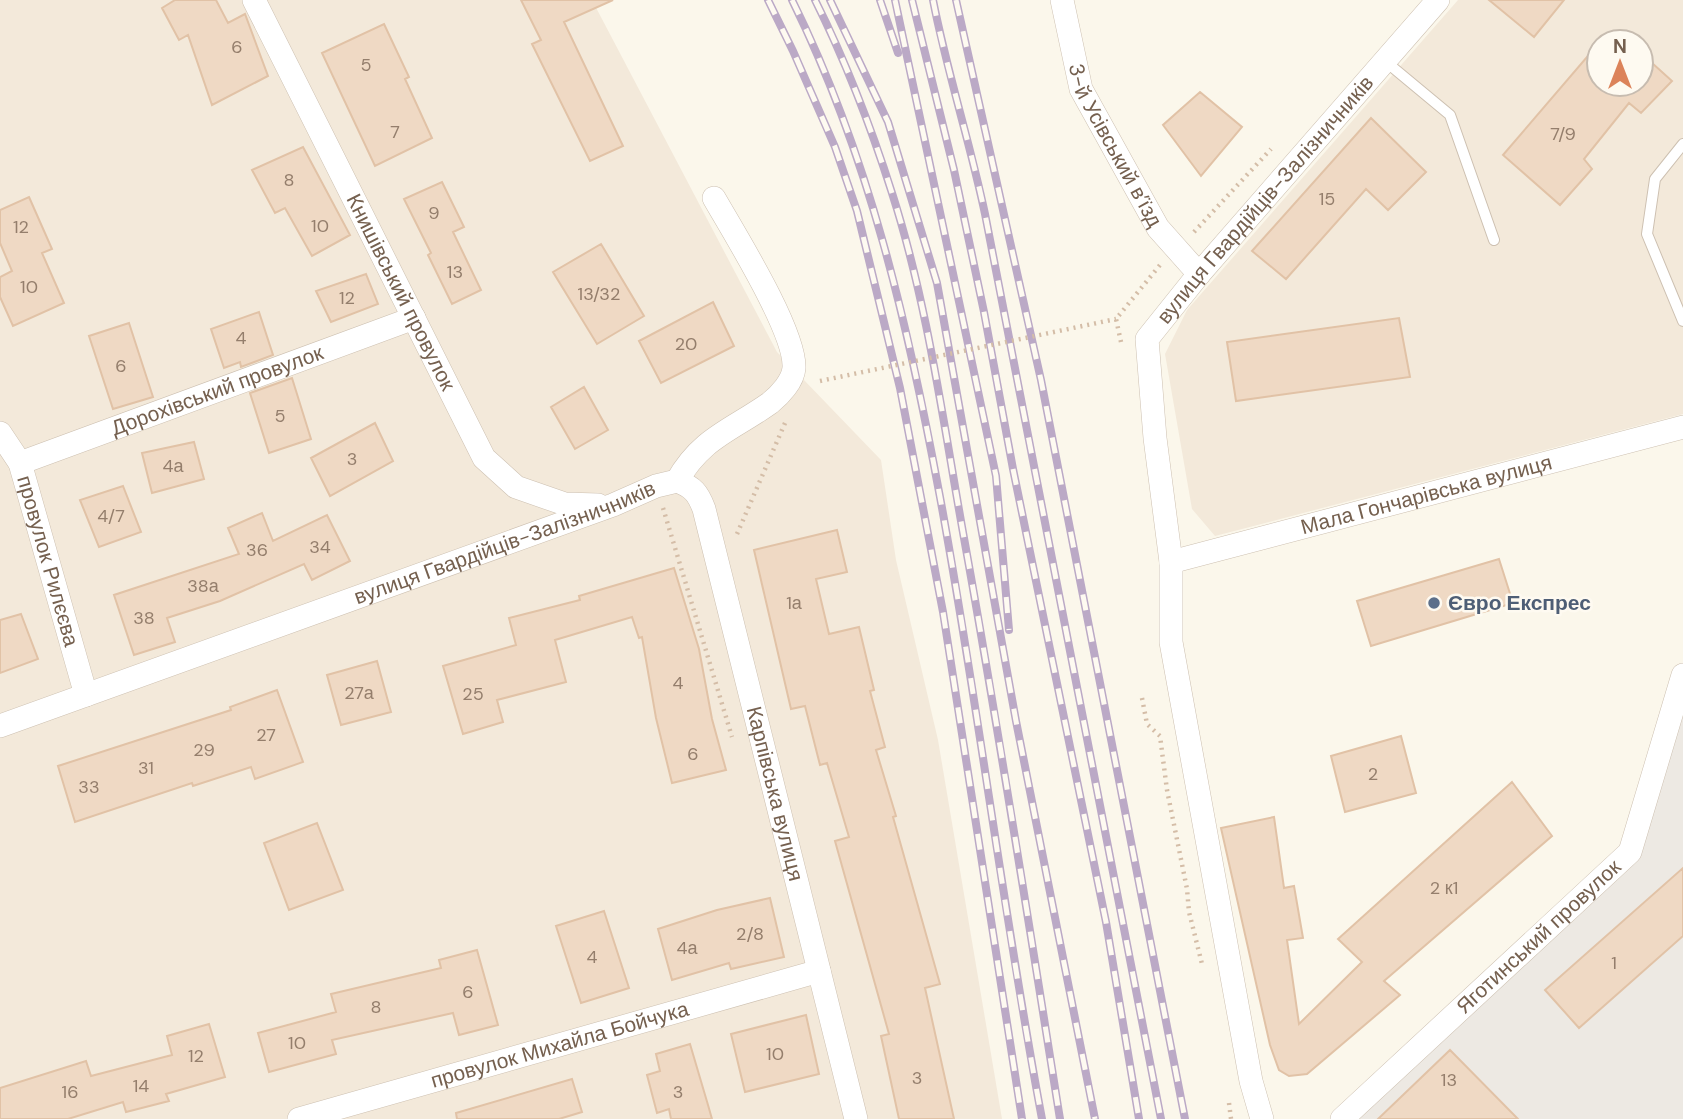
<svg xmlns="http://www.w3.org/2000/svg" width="1683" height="1119" font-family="'DM Sans',sans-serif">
	<rect width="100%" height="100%" fill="#fbf7eb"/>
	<!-- residential -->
	<path fill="#f3e9da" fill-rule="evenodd" d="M0 0H592L777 352 881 460 896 560 938 740 1002 1119H0Z
		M1458 0H1683V414L1215 536 1192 509 1165 354 1187 310ZM1599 42H1641V84H1599Z"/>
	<!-- industrial -->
	<path fill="#ede9e3" d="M1683 675V1119H1342L1630 852Z"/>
	<!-- building -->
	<path fill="#efd9c4" stroke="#e1c2a6" stroke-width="2" d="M175 0H216L228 23 245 14 268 76 212 105 188 35 179 40 162 8Z
		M521 0H613L564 22 623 146 590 161 532 44 541 40Z
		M1489 0H1564L1534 37Z
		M384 24 409 77 405 79 432 138 375 166 322 53Z
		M1599 43V84H1641V53L1672 81 1641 113 1629 103 1584 159 1592 169 1560 205 1503 155Z
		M1200 92 1242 127 1201 176 1163 125Z
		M1371 118 1426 172 1388 210 1366 189 1286 279 1252 251Z
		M303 147 350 235 312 256 285 208 275 213 252 170Z
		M442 182 464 227 453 232 481 290 452 304 428 255 431 253 404 199Z
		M29 197 52 249 42 253 64 303 13 326 0 297V277L12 271 0 243V210Z
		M601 244 644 316 597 344 553 272Z
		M366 274 378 304 331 322 316 291Z
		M713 302 734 346 661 383 639 341Z
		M259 312 273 355 241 367 240 362 224 368 211 329Z
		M1399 318 1410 377 1236 401 1227 342Z
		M129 323 153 397 113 409 89 336Z
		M292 378 311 439 269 453 250 393Z
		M584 387 608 430 575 449 551 407Z
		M375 423 393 461 330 496 311 458Z
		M194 442 204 479 152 493 142 453Z
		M123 486 141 532 99 547 80 500Z
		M262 513 273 541 327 515 350 561 312 580 304 564 220 601 167 618 175 642 134 655 114 595 239 554 228 528Z
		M837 530 847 572 816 579 829 634 859 627 874 690 870 691 885 747 876 750 896 816 893 817 940 984 925 988 954 1119H899L881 1036 889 1034 835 841 849 837 827 763 820 765 805 706 791 709 754 550Z
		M1499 559 1513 603 1371 646 1357 601Z
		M674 568 699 649 712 719 726 770 672 783 656 718 642 637 639 638 632 617 555 640 566 682 497 700 503 722 463 734 443 666 516 645 509 618 580 600 579 596Z
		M21 614 38 659 0 673V620Z
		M377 661 391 712 341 725 327 675Z
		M277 690 303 762 255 779 251 767 193 786 192 783 75 822 58 766 231 710 230 707Z
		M1401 736 1416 793 1345 812 1331 756Z
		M1512 782 1552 836 1384 981 1400 995 1307 1074 1289 1076 1279 1070 1270 1045 1221 828 1274 817 1284 888 1294 886 1303 938 1287 940 1299 1024 1362 962 1338 939Z
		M317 823 343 890 289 910 264 843Z
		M1683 868V936L1579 1028 1545 990Z
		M770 898 784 957 731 969 729 963 672 980 658 929 717 910Z
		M604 911 629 988 581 1003 556 926Z
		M477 950 498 1025 459 1035 453 1013 332 1040 336 1054 269 1072 258 1033 336 1012 331 994 441 968 439 960Z
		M806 1015 819 1074 745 1092 731 1034Z
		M209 1024 225 1077 166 1094 169 1101 126 1112 123 1102 68 1119H0V1088L86 1061 91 1076 172 1055 167 1036Z
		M690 1044 708 1105 712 1119H671L669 1109 657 1113 647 1075 660 1071 656 1054Z
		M1450 1050 1518 1119H1378Z
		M572 1079 582 1112 559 1119H457L456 1113Z"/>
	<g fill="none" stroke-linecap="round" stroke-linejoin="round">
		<!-- lane casing -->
		<g stroke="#cdc0b1" stroke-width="12">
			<path id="lane" d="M1385 61 1450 115 1494 240
				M1683 144 1655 179 1647 234 1683 321"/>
		</g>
		<!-- street casing -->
		<g stroke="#cdc0b1" stroke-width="24">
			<g id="street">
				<path id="s1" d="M254 0 484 458 516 487 565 504 598 505"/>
				<path id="s2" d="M1062 0 1081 89 1158 228 1199 274"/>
				<path id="s3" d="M0 433 20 463 86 695"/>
				<path id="s4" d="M20 463 414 318"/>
				<path id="s5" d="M677 481C693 487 698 493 704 509L856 1119"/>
				<path id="s6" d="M1171 562 1683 427"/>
				<path id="s7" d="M0 726 613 505 656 486 677 481C701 438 732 430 770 403 780 395 793 381 794 368 796 332 734 233 714 198"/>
				<path id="s8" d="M299 1119 819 971"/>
				<path id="s9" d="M1262 1119 1251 1081 1171 642V562L1155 438 1147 339 1199 274 1438 0"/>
				<path id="s10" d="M1342 1119 1630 852 1683 675"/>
			</g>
		</g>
		<!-- path -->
		<path stroke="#d4bda7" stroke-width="4.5" stroke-dasharray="2 5" stroke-linecap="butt" d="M1194 232 1271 149
			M1121 342 1116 319 1160 265
			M663 508 732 737
			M737 534 785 423
			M1142 698 1147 724 1160 736 1167 790 1187 889 1189 912 1202 964
			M1229 1103 1231 1119"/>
		<!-- lane -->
		<use href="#lane" stroke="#fff" stroke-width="10"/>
		<!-- street -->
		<use href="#street" stroke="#fff" stroke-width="23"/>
		<!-- rail casing -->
		<g stroke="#bba9c6" stroke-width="8">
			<path id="rail" d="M768 0 793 51 835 147 857 211 900 388 943 612 1022 1119
				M792 0C870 158 908 325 940 497 978 703 1003 912 1042 1119
				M815 0C846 62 871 127 892 193 928 305 943 422 964 538 999 731 1029 925 1060 1119
				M830 0 888 122 937 283 1016 721 1095 1119
				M880 0 898 53
				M895 0 996 476 1009 630
				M912 0 954 170 984 312 1013 469 1106 922 1139 1119
				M933 0C947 72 970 142 985 214L1161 1119
				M956 0 1041 380 1185 1119"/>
		</g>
		<!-- rail -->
		<use href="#rail" stroke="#fefaf1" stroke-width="5" stroke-dasharray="16" stroke-linecap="butt"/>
		<!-- path-bridge -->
		<path stroke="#d4bda7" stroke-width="4.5" stroke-dasharray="2 5" stroke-linecap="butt" d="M820 381 1116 319"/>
	</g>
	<!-- markers -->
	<circle fill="#5c6f8a" stroke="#fefaf1" stroke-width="2.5" cx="1434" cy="603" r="7"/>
	<g text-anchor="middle" stroke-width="5" stroke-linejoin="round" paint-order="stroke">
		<!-- number labels -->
		<g font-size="18" fill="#947e6c">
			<text x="237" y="53">6</text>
			<text x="366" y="71">5</text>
			<text x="395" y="138">7</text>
			<text x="1563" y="140">7/9</text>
			<text x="289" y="186">8</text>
			<text x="1327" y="205">15</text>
			<text x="434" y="219">9</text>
			<text x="320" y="232">10</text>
			<text x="21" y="233">12</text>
			<text x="455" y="278">13</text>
			<text x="29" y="293">10</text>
			<text x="599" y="300">13/32</text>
			<text x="347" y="304">12</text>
			<text x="241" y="344">4</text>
			<text x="686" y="350">20</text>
			<text x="121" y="372">6</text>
			<text x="280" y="422">5</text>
			<text x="352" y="465">3</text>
			<text x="173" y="472">4а</text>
			<text x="111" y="522">4/7</text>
			<text x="320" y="553">34</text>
			<text x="257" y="556">36</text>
			<text x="203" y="592">38а</text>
			<text x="794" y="609">1а</text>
			<text x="144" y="624">38</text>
			<text x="678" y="689">4</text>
			<text x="359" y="699">27а</text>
			<text x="473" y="700">25</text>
			<text x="266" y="741">27</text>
			<text x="204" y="756">29</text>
			<text x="693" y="760">6</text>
			<text x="146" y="774">31</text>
			<text x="1373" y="780">2</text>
			<text x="89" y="793">33</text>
			<text x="1444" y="894">2 к1</text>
			<text x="750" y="940">2/8</text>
			<text x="687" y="954">4а</text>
			<text x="592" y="963">4</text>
			<text x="1614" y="969">1</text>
			<text x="468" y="998">6</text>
			<text x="376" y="1013">8</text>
			<text x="297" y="1049">10</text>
			<text x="775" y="1060">10</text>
			<text x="196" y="1062">12</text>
			<text x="917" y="1084">3</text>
			<text x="1449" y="1086">13</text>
			<text x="141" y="1092">14</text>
			<text x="70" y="1098">16</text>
			<text x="678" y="1098">3</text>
		</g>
		<!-- street labels -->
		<g font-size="21" fill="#75604f" stroke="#fefaf1">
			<text dy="7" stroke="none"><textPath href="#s2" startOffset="156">3-й Усівський в’їзд</textPath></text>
			<text dy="7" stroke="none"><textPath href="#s9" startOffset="973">вулиця Гвардійців-Залізничників</textPath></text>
			<text dy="7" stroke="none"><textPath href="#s1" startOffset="327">Книшівський провулок</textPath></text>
			<text dy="7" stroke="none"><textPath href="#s4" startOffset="210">Дорохівський провулок</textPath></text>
			<text dy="7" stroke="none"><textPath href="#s6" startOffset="264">Мала Гончарівська вулиця</textPath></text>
			<text dy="7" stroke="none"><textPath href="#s7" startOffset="537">вулиця Гвардійців-Залізничників</textPath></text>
			<text dy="7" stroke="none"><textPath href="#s3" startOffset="138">провулок Рилєєва</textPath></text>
			<text dy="7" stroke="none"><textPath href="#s5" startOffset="334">Карпівська вулиця</textPath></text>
			<text dy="7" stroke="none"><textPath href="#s10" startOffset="268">Яготинський провулок</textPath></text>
			<text dy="7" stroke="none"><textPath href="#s8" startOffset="271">провулок Михайла Бойчука</textPath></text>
		</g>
		<!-- service labels -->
		<g font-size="21" font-weight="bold" fill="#4e5e75" stroke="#fefaf1" text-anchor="start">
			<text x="1448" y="610">Євро Експрес</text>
		</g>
	</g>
	<!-- north arrow -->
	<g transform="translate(1620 63)"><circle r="33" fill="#fefaf1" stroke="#c7bcb0" stroke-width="2"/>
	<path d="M0-5L12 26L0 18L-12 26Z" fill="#dc835a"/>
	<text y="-10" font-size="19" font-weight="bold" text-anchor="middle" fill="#75604f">N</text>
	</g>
</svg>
